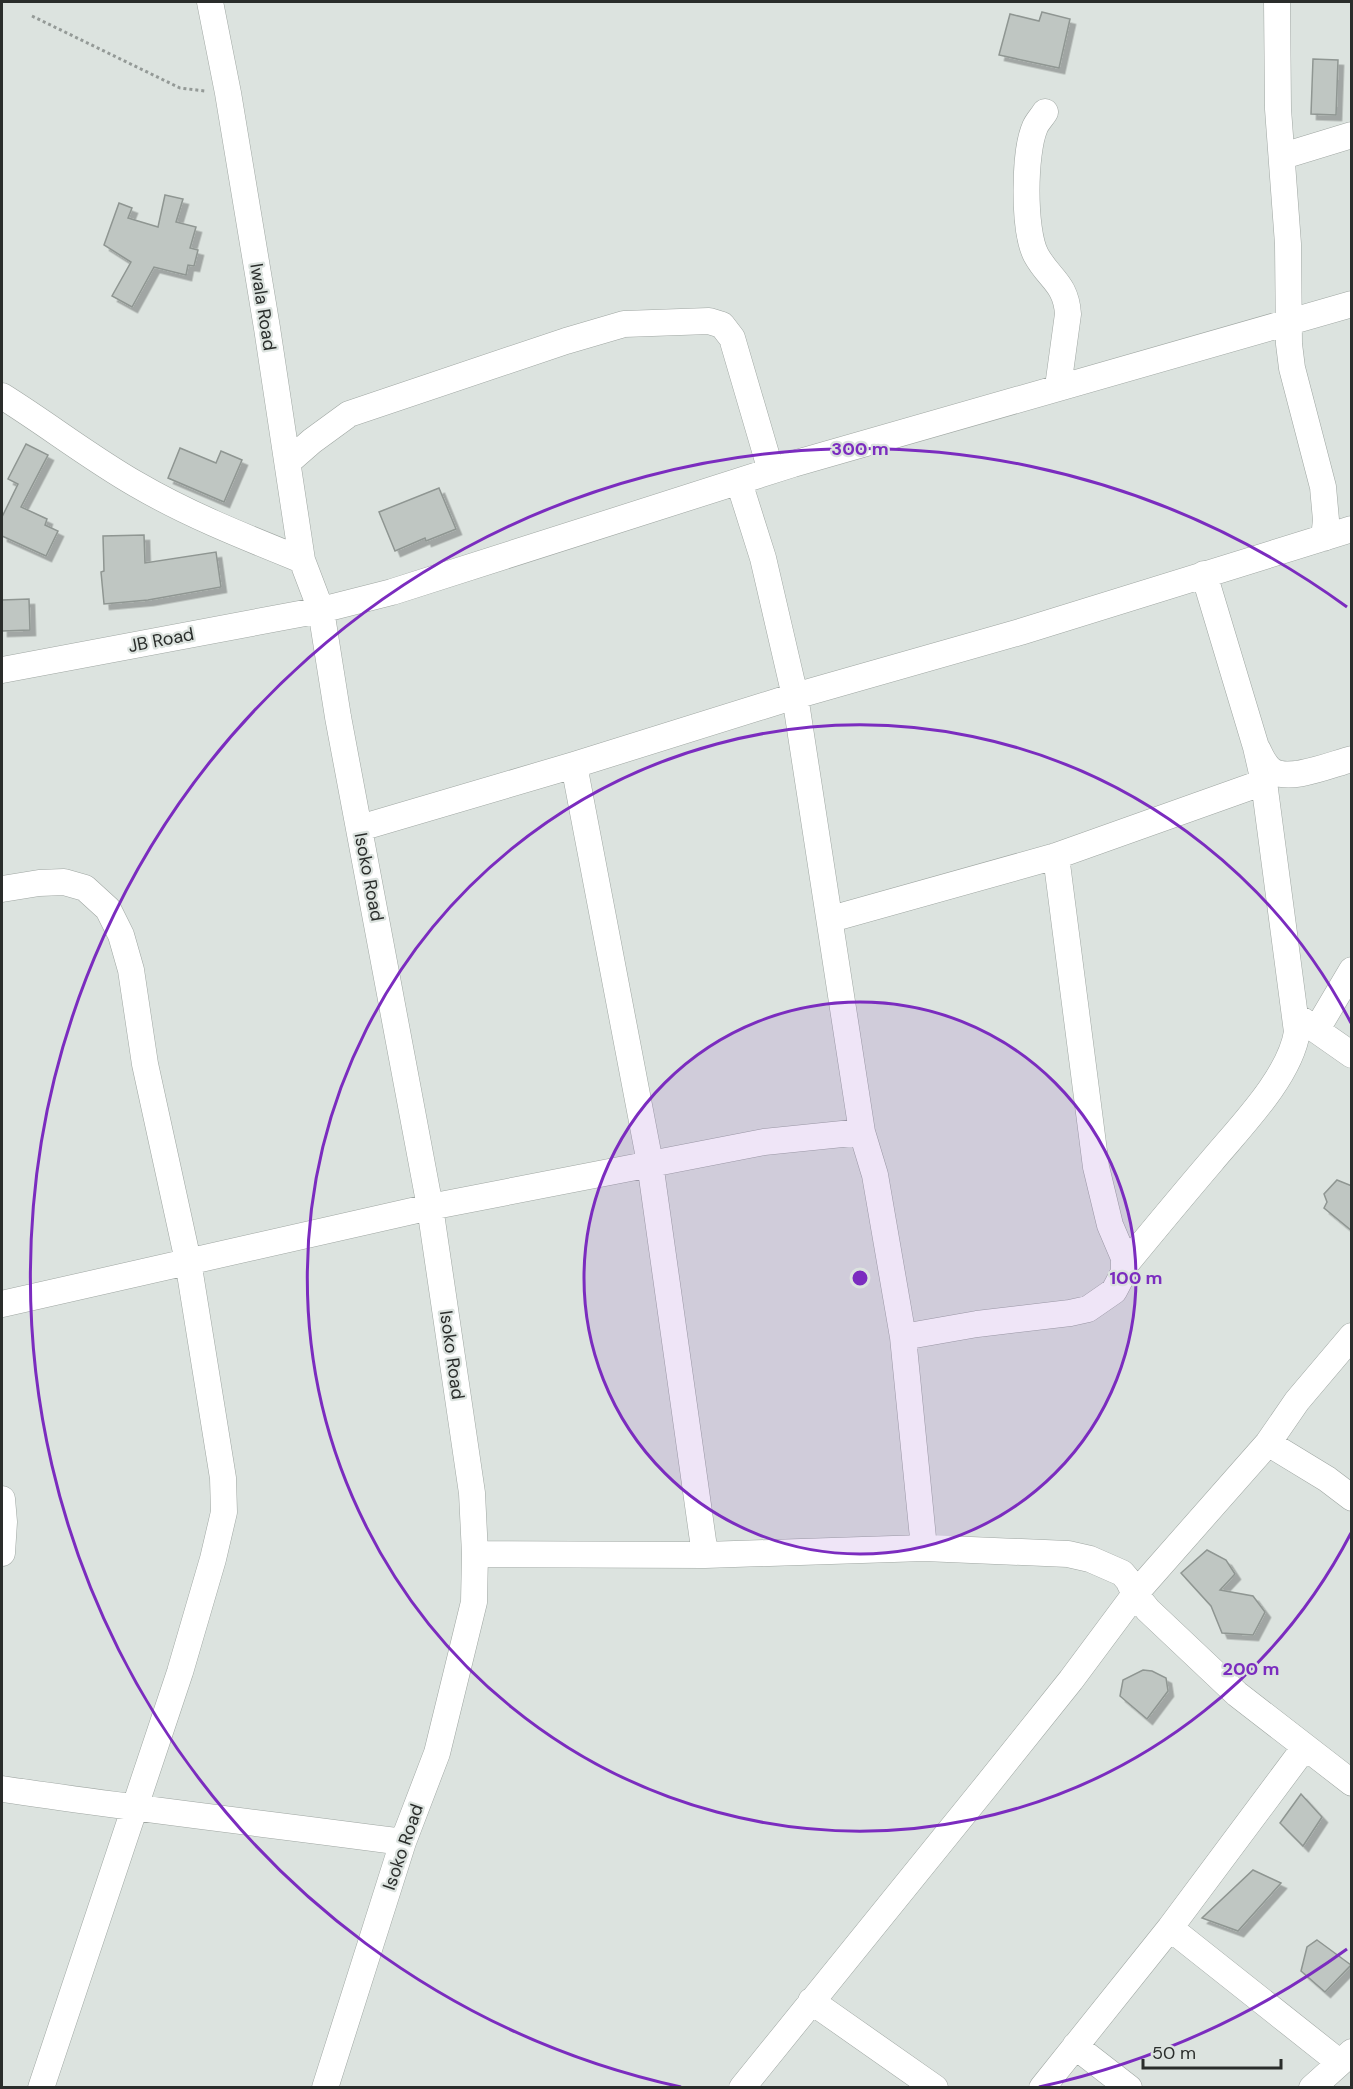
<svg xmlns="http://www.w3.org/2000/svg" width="1353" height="2089" font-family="'DM Sans',sans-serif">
	<defs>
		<filter id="shadow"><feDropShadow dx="5.5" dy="5.5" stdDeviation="0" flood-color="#0004"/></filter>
	</defs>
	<rect width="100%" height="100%" fill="#dce3df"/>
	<!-- building -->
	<path fill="#bfc6c2" stroke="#8f9692" stroke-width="1.5" filter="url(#shadow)" d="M1042 12 1070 19 1059 68 999 55 1010 14 1039 21Z
		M1313 59 1338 60 1336 115 1311 114Z
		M165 195 183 199 176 222 196 227 190 248 198 250 194 266 188 265 186 275 154 267 132 307 112 296 131 262 104 245 119 203 132 208 128 218 158 227Z
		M26 444 48 455 21 507 47 519 45 525 58 531 46 556 2 536V517L18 484 8 479Z
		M180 448 216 463 221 451 242 460 224 502 168 478Z
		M439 488 456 529 426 541 425 538 395 551 379 512Z
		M144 535 145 563 216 552 221 587 148 600 104 604 101 572 104 571 103 536Z
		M29 599 30 630 2 631V600Z
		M1337 1180 1352 1186V1231L1324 1208 1327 1202 1324 1194Z
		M1207 1550 1226 1560 1235 1574 1220 1590 1253 1596 1265 1612 1253 1635 1222 1633 1211 1606 1181 1573Z
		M1143 1670 1152 1671 1166 1678 1168 1691 1147 1719 1120 1696 1123 1680Z
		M1301 1794 1322 1817 1303 1846 1280 1823Z
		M1253 1870 1281 1883 1238 1931 1202 1918Z
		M1317 1940 1351 1965 1325 1992 1301 1971 1307 1947Z"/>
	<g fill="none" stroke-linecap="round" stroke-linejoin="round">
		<!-- minor casing -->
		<g stroke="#9fa6a2" stroke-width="27">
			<path id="minor" d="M210 2 228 93 267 328 302 560 321 610 338 717 430 1207 472 1493 475 1554 474 1602 437 1753 403 1842 325 2088
				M1277 2 1278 109 1288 244 1289 344 1292 368 1323 487 1326 520 1324 538
				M1045 112C1042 117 1037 122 1035 127 1024 152 1023 230 1036 255 1049 279 1066 283 1068 314L1058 387
				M1283 156 1352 135
				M2 396C47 424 89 457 136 484 189 515 245 537 302 560
				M288 462 312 441 349 414 566 341 624 324 709 321 722 325 732 338 771 471
				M739 482 763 558 795 696 862 1132 875 1175 903 1337 924 1548
				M2 670 321 610 392 592 793 464 1352 304
				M1258 750C1261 757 1265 765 1271 770 1289 783 1332 764 1352 759
				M574 765 650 1163 705 1555
				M360 828 574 765 795 696 1020 632 1352 529
				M2 889 39 883 64 882 85 888 108 909 121 935 131 970 145 1064 188 1261 223 1478 224 1512 213 1559 180 1672 41 2088
				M831 919 1056 856 1264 782
				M1302 1020 1352 1055
				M1317 1029 1352 970
				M1125 1265C1153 1231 1182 1196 1211 1162 1240 1127 1290 1077 1297 1032L1264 782 1256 747 1204 574
				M2 1304 430 1207 764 1142 862 1132
				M903 1337 977 1324 1070 1313 1088 1309 1114 1291 1124 1272V1258L1110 1225 1096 1167 1056 856
				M1268 1443 1327 1479 1352 1498
				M2 1499 4 1522 2 1553
				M475 1554 705 1555 924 1548 1068 1554 1090 1559 1122 1573 1128 1580 1135 1594 1148 1610 1237 1694 1352 1783
				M2 1789C135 1809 269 1824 403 1842
				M1170 1928 1339 2062
				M811 2001 935 2088
				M1075 2046 1129 2088
				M742 2088 983 1790 1071 1680 1135 1594 1268 1443 1297 1401 1352 1336
				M1042 2088 1170 1928 1305 1747
				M1312 2088 1352 2052"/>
		</g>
		<!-- path -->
		<path stroke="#949a97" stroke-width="3" stroke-dasharray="3 3" stroke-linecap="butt" d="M32 16 180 88 205 91"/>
		<!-- minor -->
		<use href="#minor" stroke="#fff" stroke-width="26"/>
	</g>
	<!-- distance rings -->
	<circle cx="860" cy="1278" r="276" fill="#7b2cbf" fill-opacity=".12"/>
	<g fill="none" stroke="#7b2cbf" stroke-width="3">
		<circle cx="860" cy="1278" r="276"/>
		<path d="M1351 1533A553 553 0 1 1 1351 1023"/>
		<path d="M1347 1949A829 829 0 0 1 1039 2087M681 2087A829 829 0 1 1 1347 607"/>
	</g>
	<g text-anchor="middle" stroke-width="4.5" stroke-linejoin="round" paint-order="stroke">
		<!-- street labels -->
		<g font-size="18" fill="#2a2d2b" stroke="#dce3df">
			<text transform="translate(263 307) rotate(81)" y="6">Iwala Road</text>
			<text transform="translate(161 640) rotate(-11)" y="6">JB Road</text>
			<text transform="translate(369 877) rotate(79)" y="6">Isoko Road</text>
			<text transform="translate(452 1355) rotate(82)" y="6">Isoko Road</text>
			<text transform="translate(403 1847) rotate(-71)" y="6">Isoko Road</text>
		</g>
	</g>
	<circle cx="860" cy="1278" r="9" fill="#7b2cbf" stroke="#dce3df" stroke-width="3"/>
	<g font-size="18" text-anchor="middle" font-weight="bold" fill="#7b2cbf" stroke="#dce3df" stroke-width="4.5" stroke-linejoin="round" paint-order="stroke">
		<text x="860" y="455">300 m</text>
		<text x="1136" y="1284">100 m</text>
		<text x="1251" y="1675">200 m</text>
	</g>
	<!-- border -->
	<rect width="1353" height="2089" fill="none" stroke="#2a2d2b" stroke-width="6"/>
	<!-- scale -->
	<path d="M1143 2059v9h138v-9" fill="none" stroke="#2a2d2b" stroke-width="3"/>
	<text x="1152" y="2059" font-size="18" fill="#2a2d2b" stroke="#dce3df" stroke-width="4.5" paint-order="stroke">50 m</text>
</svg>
